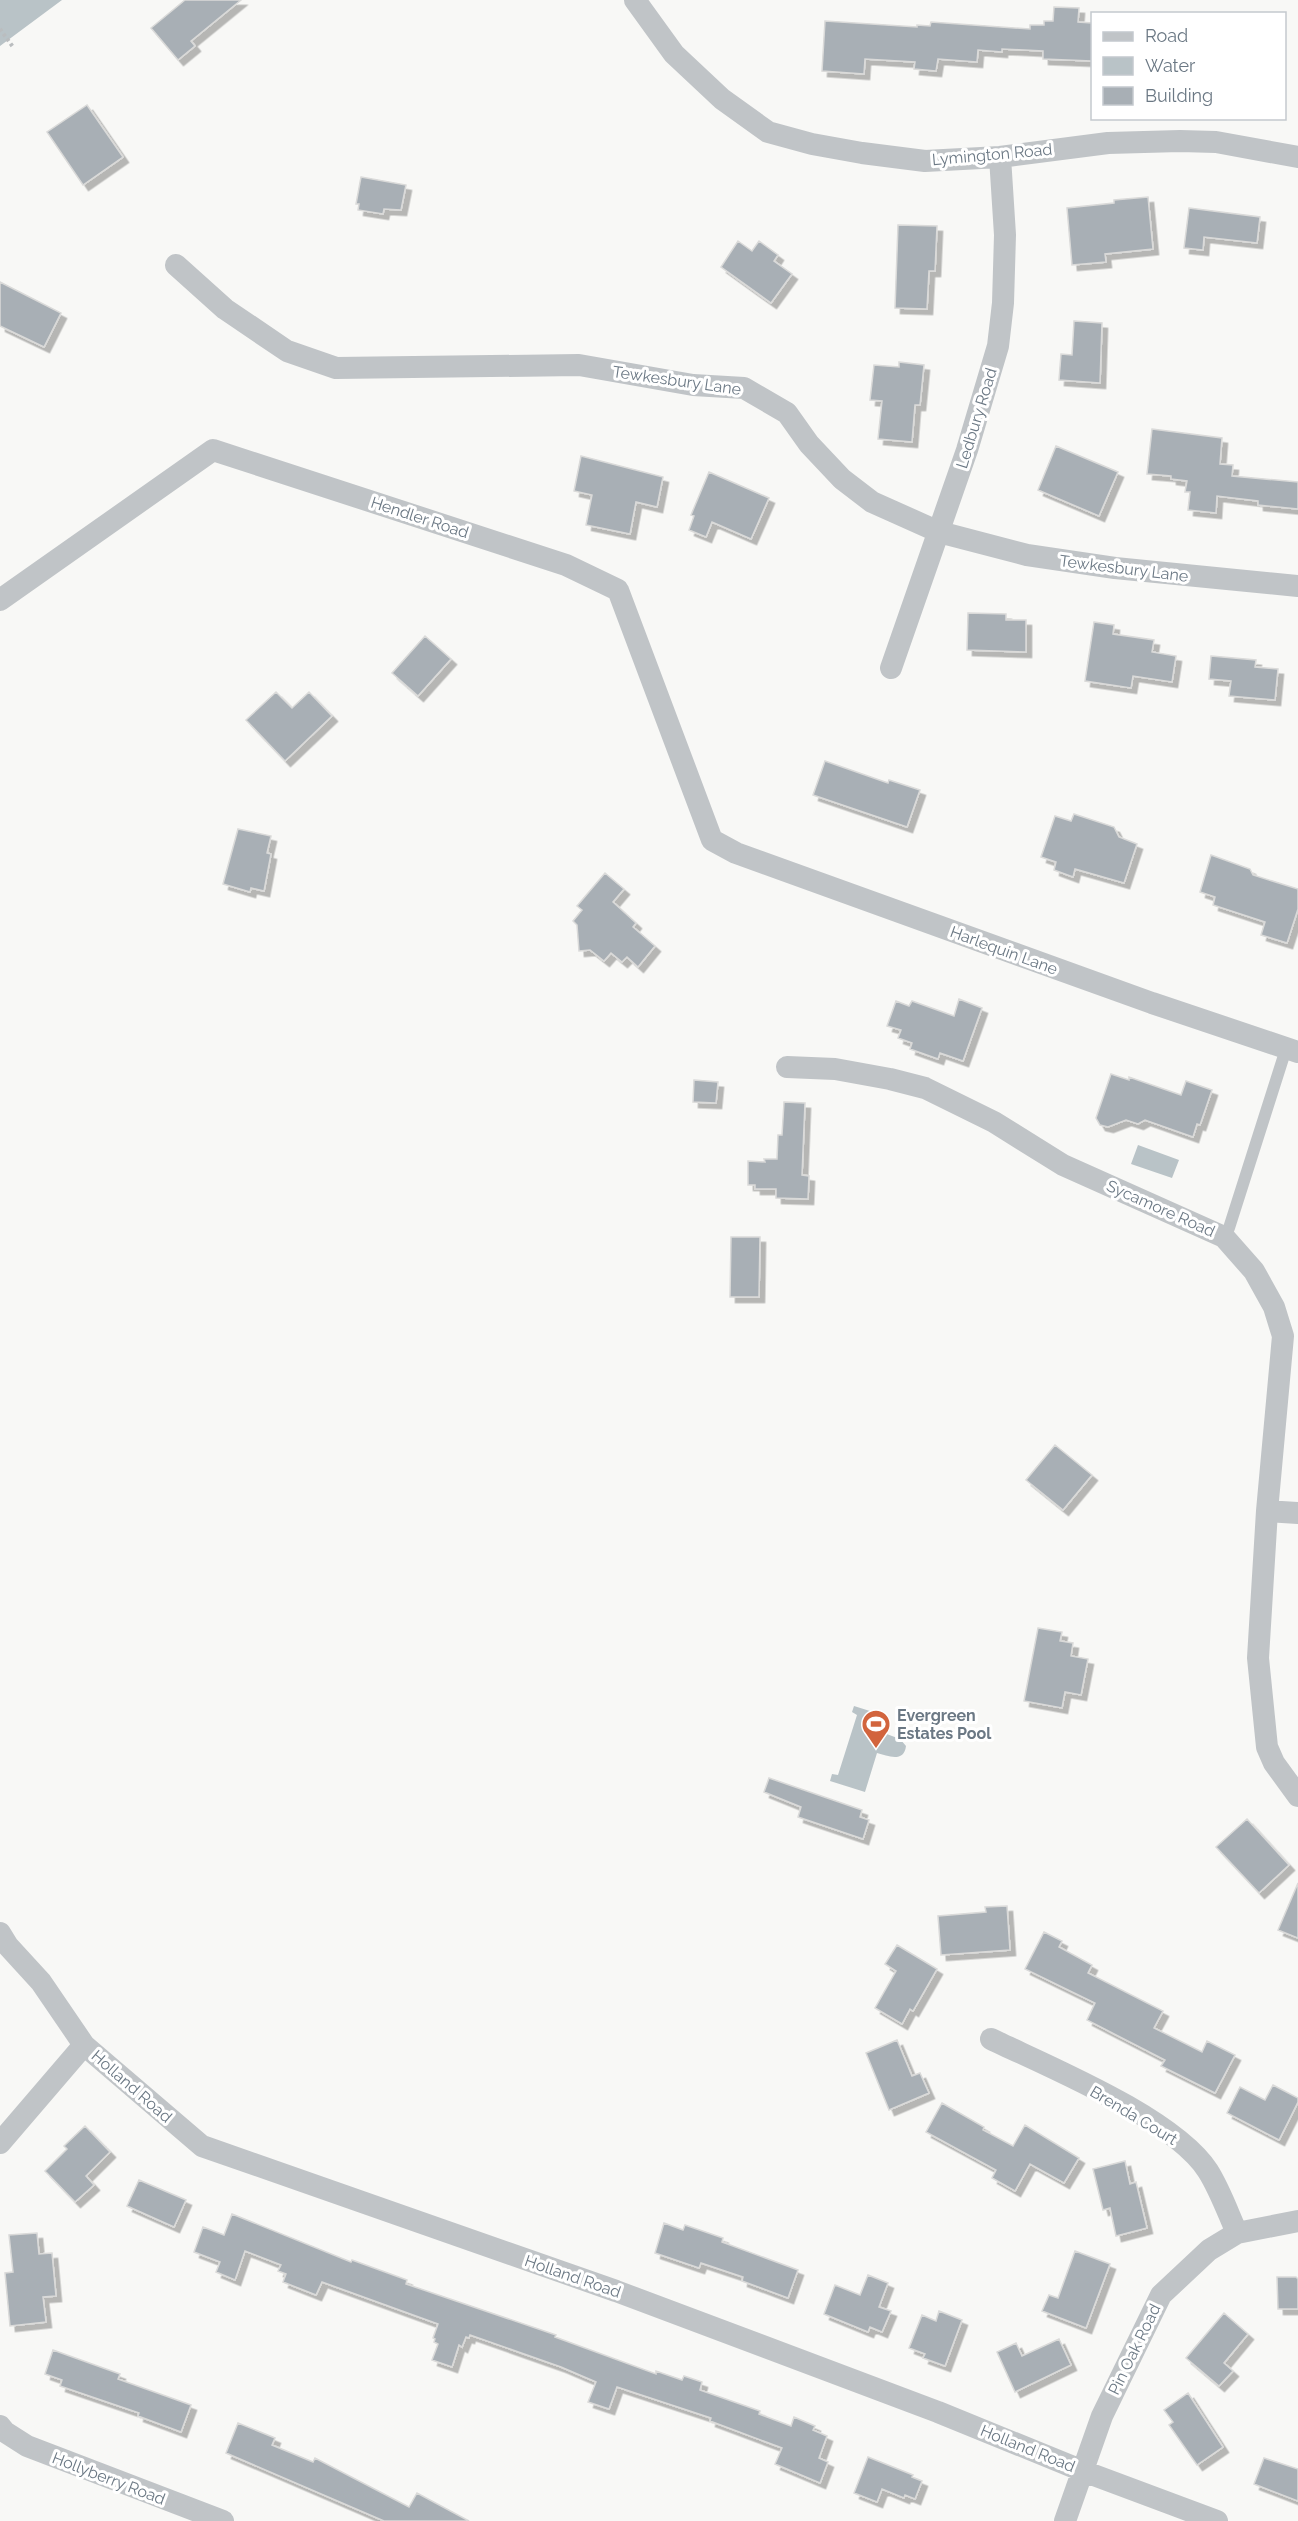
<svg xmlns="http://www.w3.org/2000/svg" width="1298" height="2521" font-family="Raleway,sans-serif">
	<defs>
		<filter id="shadow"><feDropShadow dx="5.5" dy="5.5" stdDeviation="0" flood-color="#0004"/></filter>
	</defs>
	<rect width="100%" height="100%" fill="#f8f8f6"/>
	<!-- water -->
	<path fill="#b9c3c7" d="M0 0H62L0 46Z
		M1138 1145 1179 1160 1172 1178 1131 1164Z
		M854 1706 889 1717 884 1733 900 1739 906 1746C904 1763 888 1756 877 1753L865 1792 830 1781 832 1774 838 1775 857 1715 852 1712Z"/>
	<!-- building -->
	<path fill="#a8afb5" stroke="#dadad9" stroke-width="1.5" filter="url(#shadow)" d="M185 0H241L191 41 195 46 178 60 151 28Z
		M1054 7 1079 8 1078 22 1092 23V61L1043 59V51L1002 49V52L978 50 977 62 938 59 936 71 914 69 915 62 865 59 864 74 822 71 825 21 917 27V25L930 26 931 22 1030 29V25H1044V21H1053Z
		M87 105 123 157 83 185 47 132Z
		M361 177 406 185 401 210 384 209 383 214 358 210 359 204H356Z
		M1148 197 1153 249 1105 254 1106 262 1072 265 1067 208 1114 203V200Z
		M1189 208 1260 217 1257 243 1204 237 1203 250 1184 248Z
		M898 225 937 226 935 271H929L927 309 895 308Z
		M738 241 752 251 759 241 778 255 774 261 792 274 771 303 721 267Z
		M0 282 61 313 44 347 0 326Z
		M1074 321 1102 323 1100 383 1059 380 1061 354 1072 355Z
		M899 362 924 365 920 405H915L912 442 878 439 882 401 870 400 874 365 899 367Z
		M1152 429 1222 438 1220 464 1233 465 1232 476 1298 482V509L1258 505V501L1217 496 1216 513 1188 510 1190 492H1185L1187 481 1171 479V476L1147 474Z
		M1056 446 1118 472 1099 516 1038 490Z
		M581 456 663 477 657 507 636 502 630 534 586 525 592 495 574 491Z
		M709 472 769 498 751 539 712 522 706 537 689 530 694 516 691 515Z
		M968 613 1006 614V620H1026V652L967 650Z
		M1094 622 1114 625 1113 634 1154 640 1152 652 1176 656 1172 682 1133 676 1131 688 1085 681Z
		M425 636 451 659 418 696 392 673Z
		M1211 656 1256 660 1255 667 1278 669 1275 700 1229 696 1231 681 1209 679Z
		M276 692 292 708 309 692 332 716 285 761 246 720Z
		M825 761 888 783 889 780 920 790 907 827 813 795Z
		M1074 814 1114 827 1119 837 1137 844 1124 883 1075 869 1073 877 1054 870 1056 862 1041 857 1055 816 1071 821Z
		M238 829 271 836 267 853 271 854 264 891 251 888 250 892 223 884Z
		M1211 855 1250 869 1253 875 1298 889V909L1287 943 1261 935 1265 922 1213 905 1215 897 1200 892Z
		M605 873 624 889 613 902 636 923 633 927 655 946 638 967 627 957 622 962 611 953 604 961 590 950 579 951 577 925 573 921 582 910 577 906Z
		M959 999 982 1008 963 1061 940 1053 938 1059 910 1049 912 1043 898 1038 901 1030 887 1026 896 1001 909 1006 912 1001 954 1016Z
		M1111 1074 1129 1080V1077L1181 1095 1186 1081 1212 1090 1200 1125 1197 1124 1193 1137 1145 1120 1138 1124 1126 1120 1108 1127 1100 1125 1096 1118Z
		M694 1080 718 1082 716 1103 693 1102Z
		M784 1102 805 1103 802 1175 809 1176 808 1199 776 1198V1189H755V1185H748V1161L765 1162 764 1159H777L778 1135H782Z
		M731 1237H760L759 1297H730Z
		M1055 1445 1092 1475 1063 1510 1026 1480Z
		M1038 1628 1062 1632 1060 1641 1073 1643 1071 1656 1088 1659 1081 1695 1065 1692 1062 1708 1024 1701Z
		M769 1778 862 1810 860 1817 869 1820 863 1839 798 1817 801 1807 764 1792Z
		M1247 1819 1289 1865 1259 1893 1216 1847Z
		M1298 1883V1938L1278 1930Z
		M1007 1906 1010 1950 941 1955 938 1916 986 1912 985 1907Z
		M1044 1932 1062 1941 1059 1947 1092 1965 1088 1973 1163 2011 1154 2028 1202 2052 1207 2041 1235 2055 1215 2093 1161 2066 1165 2060 1087 2020 1095 2003 1025 1969Z
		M897 1945 937 1969 913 2011 910 2009 902 2024 875 2008 896 1971 885 1964Z
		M897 2040 912 2076 920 2073 929 2093 889 2110 866 2053Z
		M1273 2085 1298 2098V2102L1279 2140 1227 2113 1240 2087 1265 2100Z
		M942 2103 984 2127 983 2130 1013 2146 1025 2125 1079 2158 1064 2183 1030 2164 1015 2191 992 2178 996 2170 926 2132Z
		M85 2126 110 2152 86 2176 94 2185 75 2202 45 2171 67 2149 64 2146Z
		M1125 2161 1130 2184 1136 2182 1147 2228 1116 2236 1110 2208 1103 2210 1093 2169Z
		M139 2180 186 2200 174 2227 127 2206Z
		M232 2214 351 2262 352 2260 407 2280 406 2284 556 2335 555 2337 656 2374V2371L682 2380 684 2376 702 2382 700 2390 760 2411 759 2414 791 2426 794 2417 815 2426 813 2430 827 2436 819 2458 828 2462 820 2483 775 2464 782 2448 710 2421 711 2418 617 2387 609 2409 588 2402 596 2382 561 2367 470 2335 469 2338 466 2337 462 2347 459 2345 452 2367 432 2360 438 2344 434 2342 435 2339 433 2338 438 2324 322 2282 316 2295 283 2282 286 2274 278 2271 281 2265 245 2251 235 2280 216 2272 220 2262 194 2252 203 2227 224 2235Z
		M664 2223 683 2230 685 2225 723 2238 722 2242 798 2270 788 2298 742 2281 743 2277 701 2263 699 2268 655 2253Z
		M37 2233 39 2254 52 2253 56 2296 43 2297 46 2322 10 2326 5 2273 13 2272 9 2235Z
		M1075 2251 1110 2264 1086 2328 1042 2311 1049 2295 1058 2298Z
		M868 2275 888 2283 879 2307 891 2311 882 2332 870 2327 868 2332 824 2314 835 2285 860 2295Z
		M1277 2277H1296L1298 2279V2309H1278Z
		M939 2311 962 2320 945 2366 923 2358 925 2354 909 2348 922 2315 936 2321Z
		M1224 2313 1248 2334 1224 2363 1233 2371 1219 2386 1186 2358Z
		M1059 2339 1071 2365 1015 2392 997 2352 1016 2343 1022 2356Z
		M53 2350 120 2374 118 2379 191 2405 181 2432 138 2416 139 2413 60 2386 62 2380 45 2374Z
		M1188 2393 1223 2447 1197 2465 1169 2425 1173 2422 1164 2410Z
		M238 2423 275 2438 272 2445 313 2462 315 2458 409 2507 417 2493 469 2521H384L226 2453Z
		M868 2457 913 2475 912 2477 922 2481 915 2499 905 2495 904 2498 882 2489 877 2502 854 2493Z
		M1264 2458 1298 2469V2501L1254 2484Z"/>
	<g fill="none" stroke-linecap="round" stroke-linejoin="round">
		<!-- path -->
		<path stroke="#babdbf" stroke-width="4" stroke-dasharray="3 3" stroke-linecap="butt" d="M0 29 13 47"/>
		<!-- service -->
		<path stroke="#c0c4c7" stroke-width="12" d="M1224 1237 1229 1228 1286 1049"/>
		<!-- minor -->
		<path stroke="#c0c4c7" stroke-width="22" d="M635 0 674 54 722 99 768 132 812 144 862 153 925 161 1000 157 1108 143 1180 141 1216 142 1298 157
			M176 265 225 309 287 351 336 368 579 365 693 385 744 388 787 413 809 444 842 479 872 502 939 532 1027 555 1115 568 1298 586
			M0 600 213 450 566 565 618 590 712 840 736 853 1152 1003 1298 1052
			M891 668 967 450 998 346 1003 303 1005 235 1000 157
			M787 1067 835 1069 890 1079 925 1088 994 1122 1063 1165 1224 1237 1254 1271 1274 1307 1283 1336 1267 1511 1258 1658 1267 1747 1274 1763 1298 1796
			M1267 1511 1298 1513
			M0 1933 8 1946 41 1982 84 2045 202 2146 616 2291 938 2412 1083 2471 1217 2521
			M991 2039C1049 2067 1174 2118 1208 2171 1220 2190 1228 2213 1237 2233
			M0 2143 84 2045
			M0 2426 5 2432 27 2446 223 2521
			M1065 2521 1102 2416 1161 2295 1209 2250 1237 2233 1298 2221"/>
	</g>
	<!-- icons -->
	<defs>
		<g id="stadium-pin" transform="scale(1.5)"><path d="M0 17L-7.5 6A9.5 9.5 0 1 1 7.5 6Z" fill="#d2643d" stroke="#fff"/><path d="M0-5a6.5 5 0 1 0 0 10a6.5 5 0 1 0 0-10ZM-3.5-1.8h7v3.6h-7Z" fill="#fff"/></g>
	</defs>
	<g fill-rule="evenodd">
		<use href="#stadium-pin" x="876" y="1724"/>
	</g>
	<g text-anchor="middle" stroke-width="6" stroke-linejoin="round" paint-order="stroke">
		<!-- street labels -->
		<g font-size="16" fill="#6b7884" stroke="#fff">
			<text transform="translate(992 154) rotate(-5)" y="6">Lymington Road</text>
			<text transform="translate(677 380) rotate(8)" y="6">Tewkesbury Lane</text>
			<text transform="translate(976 418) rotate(-73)" y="6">Ledbury Road</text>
			<text transform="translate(420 517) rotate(18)" y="6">Hendler Road</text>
			<text transform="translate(1124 568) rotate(7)" y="6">Tewkesbury Lane</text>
			<text transform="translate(1004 950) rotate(20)" y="6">Harlequin Lane</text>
			<text transform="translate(1161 1208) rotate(24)" y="6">Sycamore Road</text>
			<text transform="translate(132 2086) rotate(41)" y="6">Holland Road</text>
			<text transform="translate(1134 2115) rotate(31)" y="6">Brenda Court</text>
			<text transform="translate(573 2276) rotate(19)" y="6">Holland Road</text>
			<text transform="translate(1134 2349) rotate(-64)" y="6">Pin Oak Road</text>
			<text transform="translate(1028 2448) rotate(22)" y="6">Holland Road</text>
			<text transform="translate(109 2478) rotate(21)" y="6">Hollyberry Road</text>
		</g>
		<!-- poi labels -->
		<g font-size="16" font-weight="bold" fill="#6b7884" stroke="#fff" text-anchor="start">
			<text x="897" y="1721">Evergreen<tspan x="897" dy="18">Estates Pool</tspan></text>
		</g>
	</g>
	<!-- legend -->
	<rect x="1091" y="12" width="195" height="108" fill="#ffffff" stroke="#c4c9ce" stroke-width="1.5"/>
	<rect x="1103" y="32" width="30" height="9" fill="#c0c4c7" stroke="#c4c9ce" stroke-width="1.5"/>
	<text x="1145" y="42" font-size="18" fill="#6b7884">Road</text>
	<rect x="1103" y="57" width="30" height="18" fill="#b9c3c7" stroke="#c4c9ce" stroke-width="1.5"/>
	<text x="1145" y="72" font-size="18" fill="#6b7884">Water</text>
	<rect x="1103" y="87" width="30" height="18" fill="#a8afb5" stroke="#c4c9ce" stroke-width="1.5"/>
	<text x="1145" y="102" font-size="18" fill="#6b7884">Building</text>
</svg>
